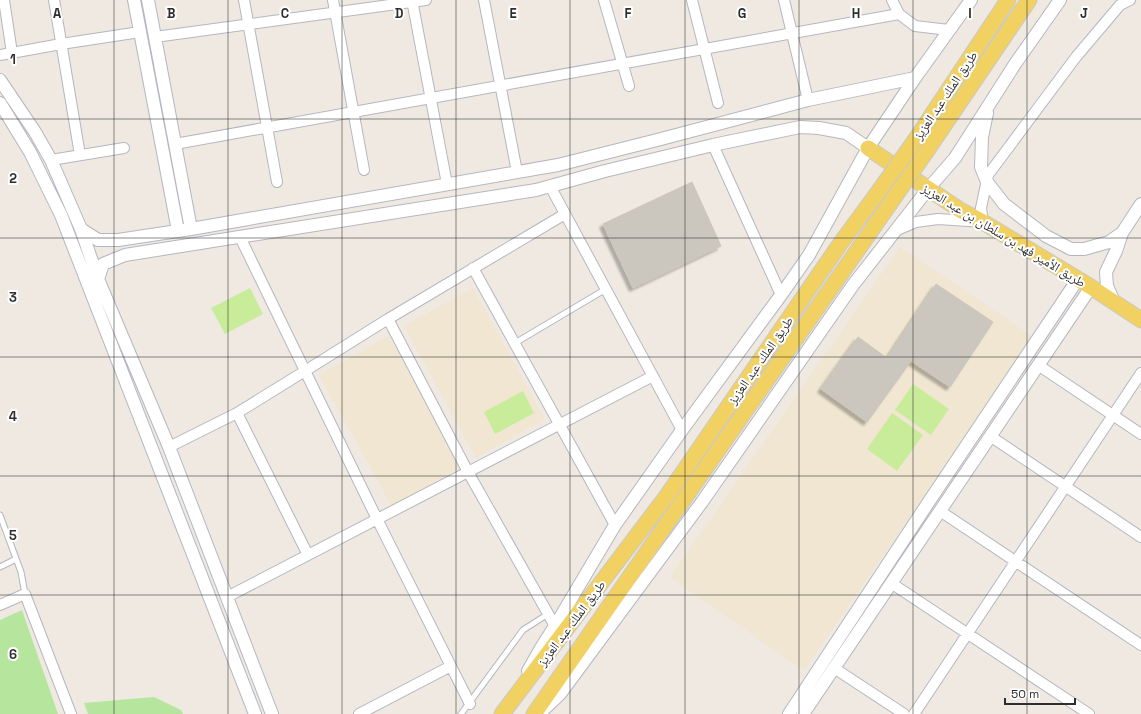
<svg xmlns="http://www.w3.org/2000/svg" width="1141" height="714" font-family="'Space Grotesk','Noto Naskh Arabic',sans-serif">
	<defs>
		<filter id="shadow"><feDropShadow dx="-3.5" dy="3.5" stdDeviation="1" flood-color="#0004"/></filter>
	</defs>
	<rect width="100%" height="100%" fill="#efe9e1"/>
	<!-- education -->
	<path fill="#f0e6d1" d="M900 247 1033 337 804 671 670 577Z
		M473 288 545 419 476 458 404 326Z
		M389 336 461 467 392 506 319 375Z"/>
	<!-- green -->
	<path fill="#b6e59e" d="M22 610 58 714H0V620Z
		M154 697 181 710 183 714H88L84 703Z"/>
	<!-- pitch -->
	<path fill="#c9ec9a" d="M250 288 263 314 225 334 211 308Z
		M913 384 949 409 931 435 895 410Z
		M523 391 534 413 495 434 484 412Z
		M892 413 923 435 897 471 867 449Z"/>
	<!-- building -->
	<path fill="#cbc7bf" stroke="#cbc5ba" filter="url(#shadow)" d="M692 182 721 246 633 288 603 224Z
		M936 284 993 322 950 387 911 361 867 422 821 389 858 337 887 358Z"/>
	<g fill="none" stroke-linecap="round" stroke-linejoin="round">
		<!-- service casing -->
		<g stroke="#b4b7c1" stroke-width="7">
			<path id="service" d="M515 343 606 289
				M0 515 21 572 25 594
				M0 567 16 559
				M461 714 523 630 548 614"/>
		</g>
		<!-- minor casing -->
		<g stroke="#b4b7c1" stroke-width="12">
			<path id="minor" d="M4 0 12 53
				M54 0 80 155
				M244 0 277 182
				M333 0 364 170
				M412 0 447 184
				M484 0 517 172
				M604 0 629 86
				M692 0 718 103
				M784 0 808 100
				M892 0 899 14 915 26 949 30
				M155 37 426 0
				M0 55 61 44 140 32
				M175 144 899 14
				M713 145 781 295
				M51 160 124 148
				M550 186 682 430
				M895 231 916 222 938 219 983 222 981 208 988 175 1076 57 1120 5 1130 0
				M240 237 377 519 470 704
				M473 268 615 525
				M388 319 468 472 555 626
				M1038 365 1141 434
				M237 413 308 555
				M990 436 1141 537
				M169 447 237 413 305 371 388 319 565 214
				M940 511 1141 645
				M891 583 1089 714
				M227 597 653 376
				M0 605 25 594 71 714
				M834 668 904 714
				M359 714 451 666
				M914 714 1141 373"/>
		</g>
		<!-- tertiary casing -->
		<g stroke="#b4b7c1" stroke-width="14">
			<path id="tertiary" d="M134 0 178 231
				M148 0 191 229
				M0 80 35 132 51 160 81 229 98 279 169 447 272 714
				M0 103 30 152 61 215 255 714
				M987 113 982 137 981 167 987 182 1004 204 1046 236 1071 249H1084L1109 242 1122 233 1141 204
				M81 229 98 240H118L191 229 558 165 661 139 808 100 915 78
				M98 279 103 264 125 255 536 190 605 171 713 145 800 127 819 128 846 133 868 148
				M1114 302 1107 286 1106 272 1116 251 1122 233
				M528 671 541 648 555 626 615 525 682 430 781 295 809 255 868 148 915 78 971 0
				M540 713 560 694 702 502 853 285 928 189 955 158 1015 64 1060 0
				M789 714 928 503 1078 279
				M803 714 1091 287"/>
		</g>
		<!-- primary casing -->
		<g stroke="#c9c9c9" stroke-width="17">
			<path id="primary" d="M916 139 1008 0
				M868 148 960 210 983 222 1091 287 1141 320
				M926 152 1029 0
				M502 714 666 497 840 244 879 191
				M534 714 889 205"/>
		</g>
		<!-- service -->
		<use href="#service" stroke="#fff" stroke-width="5"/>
		<!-- minor -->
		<use href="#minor" stroke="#fff" stroke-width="10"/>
		<!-- tertiary -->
		<use href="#tertiary" stroke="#fff" stroke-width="12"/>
		<!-- primary -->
		<use href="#primary" stroke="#f2d163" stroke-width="15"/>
		<!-- primary-bridge casing -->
		<g stroke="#c9c9c9" stroke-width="17" stroke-linecap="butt">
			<path id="primary-bridge" d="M879 191 916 139
				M889 205 926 152"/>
		</g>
		<!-- primary-bridge -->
		<use href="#primary-bridge" stroke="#f2d163" stroke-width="15"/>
	</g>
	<!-- grid -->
	<path fill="none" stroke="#2e2e2e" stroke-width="1" stroke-opacity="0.55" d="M114 0V714M228 0V714M342 0V714M456 0V714M570 0V714M685 0V714M799 0V714M913 0V714M1027 0V714M0 119H1141M0 238H1141M0 357H1141M0 476H1141M0 595H1141"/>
	<g text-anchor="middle" stroke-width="4" stroke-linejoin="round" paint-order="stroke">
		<!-- street labels -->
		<g font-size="13" fill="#2e2e2e" stroke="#fff">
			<text transform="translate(945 95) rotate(-56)" y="5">طريق الملك عبد العزيز</text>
			<text transform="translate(1004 235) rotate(31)" y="5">طريق الأمير فهد بن سلطان بن عبد العزيز</text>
			<text transform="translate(760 360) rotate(-55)" y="5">طريق الملك عبد العزيز</text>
			<text transform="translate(571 623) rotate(-53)" y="5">طريق الملك عبد العزيز</text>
		</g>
	</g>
	<g font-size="13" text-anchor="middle" font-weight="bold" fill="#2e2e2e" stroke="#fff" stroke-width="4" stroke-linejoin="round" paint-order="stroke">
		<text x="57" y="18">A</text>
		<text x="171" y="18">B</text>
		<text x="285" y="18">C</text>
		<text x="399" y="18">D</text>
		<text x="513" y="18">E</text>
		<text x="628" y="18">F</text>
		<text x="742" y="18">G</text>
		<text x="856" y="18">H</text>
		<text x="970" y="18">I</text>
		<text x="1084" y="18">J</text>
		<text x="13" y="64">1</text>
		<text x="13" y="183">2</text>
		<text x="13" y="302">3</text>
		<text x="13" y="421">4</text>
		<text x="13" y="540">5</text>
		<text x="13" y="659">6</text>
	</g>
	<!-- scale -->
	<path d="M1005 698v6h70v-6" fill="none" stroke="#2e2e2e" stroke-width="2"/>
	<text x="1011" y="698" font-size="12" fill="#2e2e2e" stroke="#ffffff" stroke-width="3" paint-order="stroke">50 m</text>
</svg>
